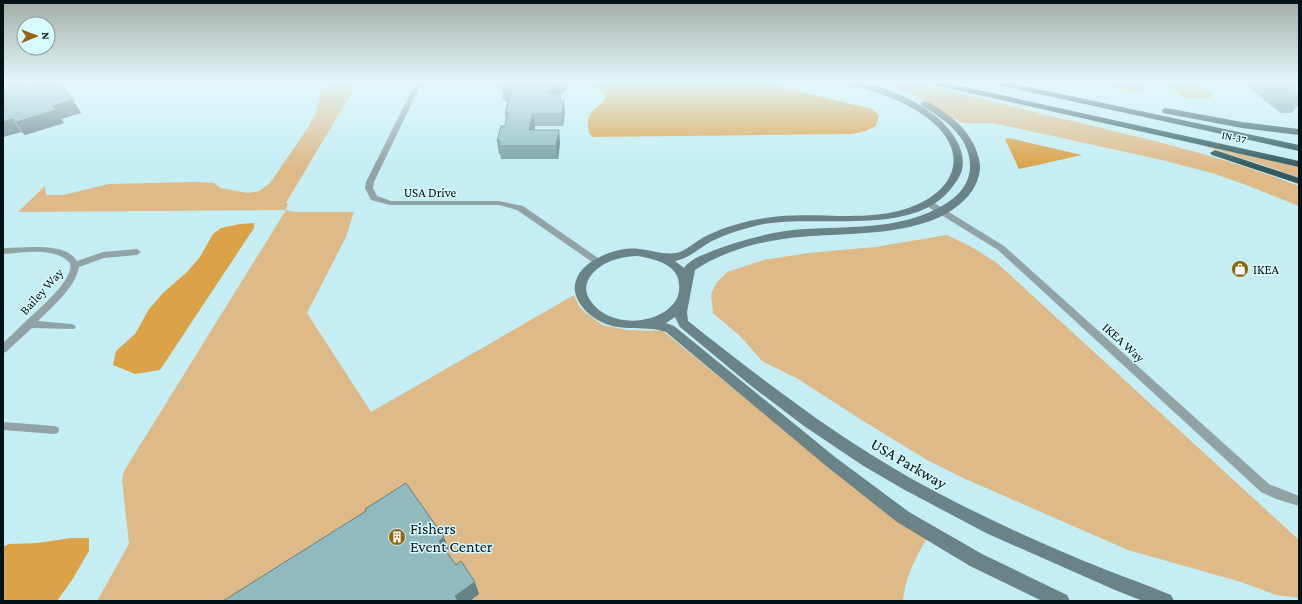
<svg xmlns="http://www.w3.org/2000/svg" width="1302" height="604" font-family="'Crimson Pro',serif">
	<rect width="100%" height="100%" fill="#c4eef3"/>
	<!-- green -->
	<path fill="#deba89" d="M331 82H358L286 203H288L286 210 294 212H354L346 237 307 313 371 412 574 295 580 308 602 325 627 330 663 331 804 446 927 538C915 558 905 578 903 601H97L129 544 122 480 124 471 286 210 18 212 45 186 46 195H63L109 184 194 182 214 183 221 188 248 193 259 191 270 183 309 126 316 112 320 93Z
		M881 82H911C968 95 1024 110 1081 123 1155 141 1228 158 1299 186V206L1246 185 1212 173 1162 160 993 123H961L917 96Z
		M1099 82H1141L1145 89 1143 93 1107 87Z
		M1171 82 1198 83 1213 95 1211 98H1186L1169 88 1168 85Z
		M1201 145 1299 167V178L1263 165Z
		M947 235 970 246 997 263 1299 540V598L1276 595 1241 582 1128 550 961 477 927 460 868 424 798 379 762 361 741 337 713 313 711 294 717 282 727 272 764 260 808 253 875 247Z"/>
	<!-- water -->
	<path fill="#dca247" d="M591 82H775L789 89 872 109 879 115 876 126 866 131 852 134 593 137 589 133C588 128 587 122 589 117 593 108 604 104 607 95Z
		M1009 138 1082 155 1019 169 1005 139Z
		M254 223V228L160 370 135 374 113 365 116 351 135 334 149 309 163 293 187 272 200 257 213 234 221 228 240 224Z
		M71 538H89V551L72 580 57 601H4L3 598V547L9 544 37 543Z"/>
	<g fill="none" stroke-linecap="round" stroke-linejoin="round">
		<!-- street -->
		<path fill="#92a3a5" fill-rule="evenodd" d="M416 82H422L374 182 373 188 377 196 391 201H499L523 206 601 260 602 262 601 264H595L517 210 499 205H390L371 200 365 188 366 182Z
			M925 201H931L1004 246 1269 484 1299 496V506L1276 499 1261 492 998 250 925 205 924 203Z
			M33 247C48 247 68 247 77 261L103 252 137 249 141 252 137 255 104 258 79 267C75 288 53 306 38 321L71 324 74 325 76 327 74 329 32 328 6 352 3 353V343C10 337 18 328 25 322 36 311 75 280 70 263 54 246 23 253 3 254V248Z
			M3 422 54 426 58 427 59 430 58 433 54 434 3 430Z"/>
		<!-- secondary -->
		<path fill="#698386" fill-rule="evenodd" d="M843 82C878 82 914 97 940 120 954 133 968 153 961 173 959 178 956 182 953 186 917 238 818 214 764 224 746 228 728 233 712 241 699 248 690 258 675 261L684 268C690 259 703 255 712 251 735 242 761 235 785 231 840 224 898 234 947 203 961 194 971 181 970 164 969 136 943 118 922 106L921 104 922 102C928 101 933 105 938 108 957 120 974 136 979 159 982 170 978 182 972 191 935 243 839 230 783 239 754 243 720 253 695 270L687 312 688 321C760 378 832 434 912 479 968 510 1026 537 1084 561 1113 573 1142 583 1171 595L1174 601H1143L1115 590 986 533 903 489 862 465 804 426 750 385 680 327 675 317 666 323 674 326 835 457 909 512 982 554 1067 595 1070 601H1042L970 566 897 522 825 465 666 332C642 324 619 334 596 319 585 312 573 299 575 285 578 261 617 246 639 249 651 250 663 255 676 253 686 251 696 241 706 236 724 227 745 221 765 218 811 210 860 223 905 209 929 202 958 183 953 154 947 121 901 100 872 91 863 88 850 87 843 82ZM638 256C658 260 682 265 679 291 678 299 673 305 667 310 645 326 606 325 590 300 577 281 600 263 617 259 624 257 631 256 638 256Z"/>
		<!-- highway -->
		<path fill="#32595d" fill-rule="evenodd" d="M926 82H942L1299 161V167L930 84Z
			M989 82H1005L1299 145V151L993 84Z
			M1166 108 1242 122 1299 129V135L1242 128 1163 113 1162 111 1163 109Z
			M1215 150 1299 178V184L1212 155 1210 153Z"/>
	</g>
	<!-- wall -->
	<path fill="#7ca0a3" d="M503 82H567V90L560 95 561 100 565 112 563 126H535L534 130H559L560 143 558 159H501L500 154H499L497 141 505 126 506 122 505 113 508 102 505 101 503 99 502 87Z
		M1241 82H1293L1299 87V103L1292 113H1281Z
		M27 87 81 113 61 119 64 123 25 135 21 132 3 137Z"/>
	<!-- shaded-wall -->
	<path fill="#658285" d="M560 82H567V90L547 104 546 92Z
		M73 100 81 113 61 119 64 123 25 135 16 122 53 106Z
		M564 100 565 112 563 126 562 114Z
		M533 114 535 126 531 143 529 130Z
		M12 119 21 132 3 137V122Z
		M559 130 560 143 558 159 556 146Z
		M444 537 449 549 444 553 439 541Z
		M475 582 479 594 470 601H457L455 596Z"/>
	<!-- building -->
	<path fill="#90babe" stroke="#658285" d="M17 82H24L27 87 44 82H58L73 100 53 106 56 110 16 122 12 119 3 122V94H5L4 92 10 91 6 85Z
		M503 82H560L546 92 561 95 560 100H564L562 114H533L529 130H559L556 146H499L500 141H497L501 126H505L508 113H505L511 92 503 89 502 87Z
		M1276 82H1293L1299 87V95H1293Z
		M406 483 444 537 439 541 456 565 461 561 475 582 455 596 458 601H223L366 511 365 509Z"/>
	<!-- sky -->
	<linearGradient id="sky" x2="0" y2="1"><stop stop-color="#a3ada8"/><stop offset="0.49" stop-color="#e4f7fa"/><stop offset="1" stop-color="#e4f7fa" stop-opacity="0"/></linearGradient>
	<rect width="1302" height="167" fill="url(#sky)"/>
	<!-- icons -->
	<defs>
		<g id="shop-disc" transform="scale(0.9)"><circle r="9.5" fill="#926410" stroke="#d8fafd"/><path d="M-5-2.5h2.3a2.7 3.5 0 0 1 5.4 0H5L5.5 6h-11ZM-1.5-2.5h3a1.5 2.3 0 0 0-3 0Z" fill="#fff"/></g>
		<g id="building-disc" transform="scale(0.9)"><circle r="9.5" fill="#926410" stroke="#d8fafd"/><path d="M-4-6H4V6H1V3H-1V6H-4ZM-2.5-4.3h1.7v1.8h-1.7ZM.8-4.3h1.7v1.8H.8ZM-2.5-1h1.7V.8h-1.7ZM.8-1h1.7V.8H.8Z" fill="#fff"/></g>
	</defs>
	<g fill-rule="evenodd">
		<use href="#shop-disc" x="1240" y="269"/>
		<use href="#building-disc" x="397" y="537"/>
	</g>
	<g text-anchor="middle" stroke-width="3" stroke-linejoin="round" paint-order="stroke">
		<!-- far-street labels -->
		<g font-size="11" fill="#031214" stroke="#d8fafd">
			<text transform="translate(1234 137) rotate(13)" y="4">IN-37</text>
		</g>
		<!-- street labels -->
		<g font-size="13" fill="#031214" stroke="#d8fafd">
			<text x="430" y="197">USA Drive</text>
			<text transform="translate(41 291) rotate(-48)" y="5">Bailey Way</text>
			<text transform="translate(1124 342) rotate(42)" y="5">IKEA Way</text>
		</g>
		<!-- poi labels -->
		<g font-size="13" fill="#031214" stroke="#d8fafd" text-anchor="start">
			<text x="1253" y="274">IKEA</text>
		</g>
		<!-- near-street labels -->
		<g font-size="16" fill="#031214" stroke="#d8fafd">
			<text transform="translate(909 463) rotate(30)" y="6">USA Parkway</text>
		</g>
		<!-- near-poi labels -->
		<g font-size="16" fill="#031214" stroke="#d8fafd" text-anchor="start">
			<text x="410" y="534">Fishers<tspan x="410" dy="18">Event Center</tspan></text>
		</g>
	</g>
	<!-- border -->
	<rect width="1302" height="604" fill="none" stroke="#031214" stroke-width="8"/>
	<!-- north arrow -->
	<g transform="translate(36 36) rotate(89)"><circle r="19" fill="#d8fafd" stroke="#839da0"/>
	<path d="M0-3L7 15L0 10L-7 15Z" fill="#926410"/>
	<text y="-6" font-size="11" font-weight="bold" text-anchor="middle" fill="#031214">N</text>
	</g>
</svg>
